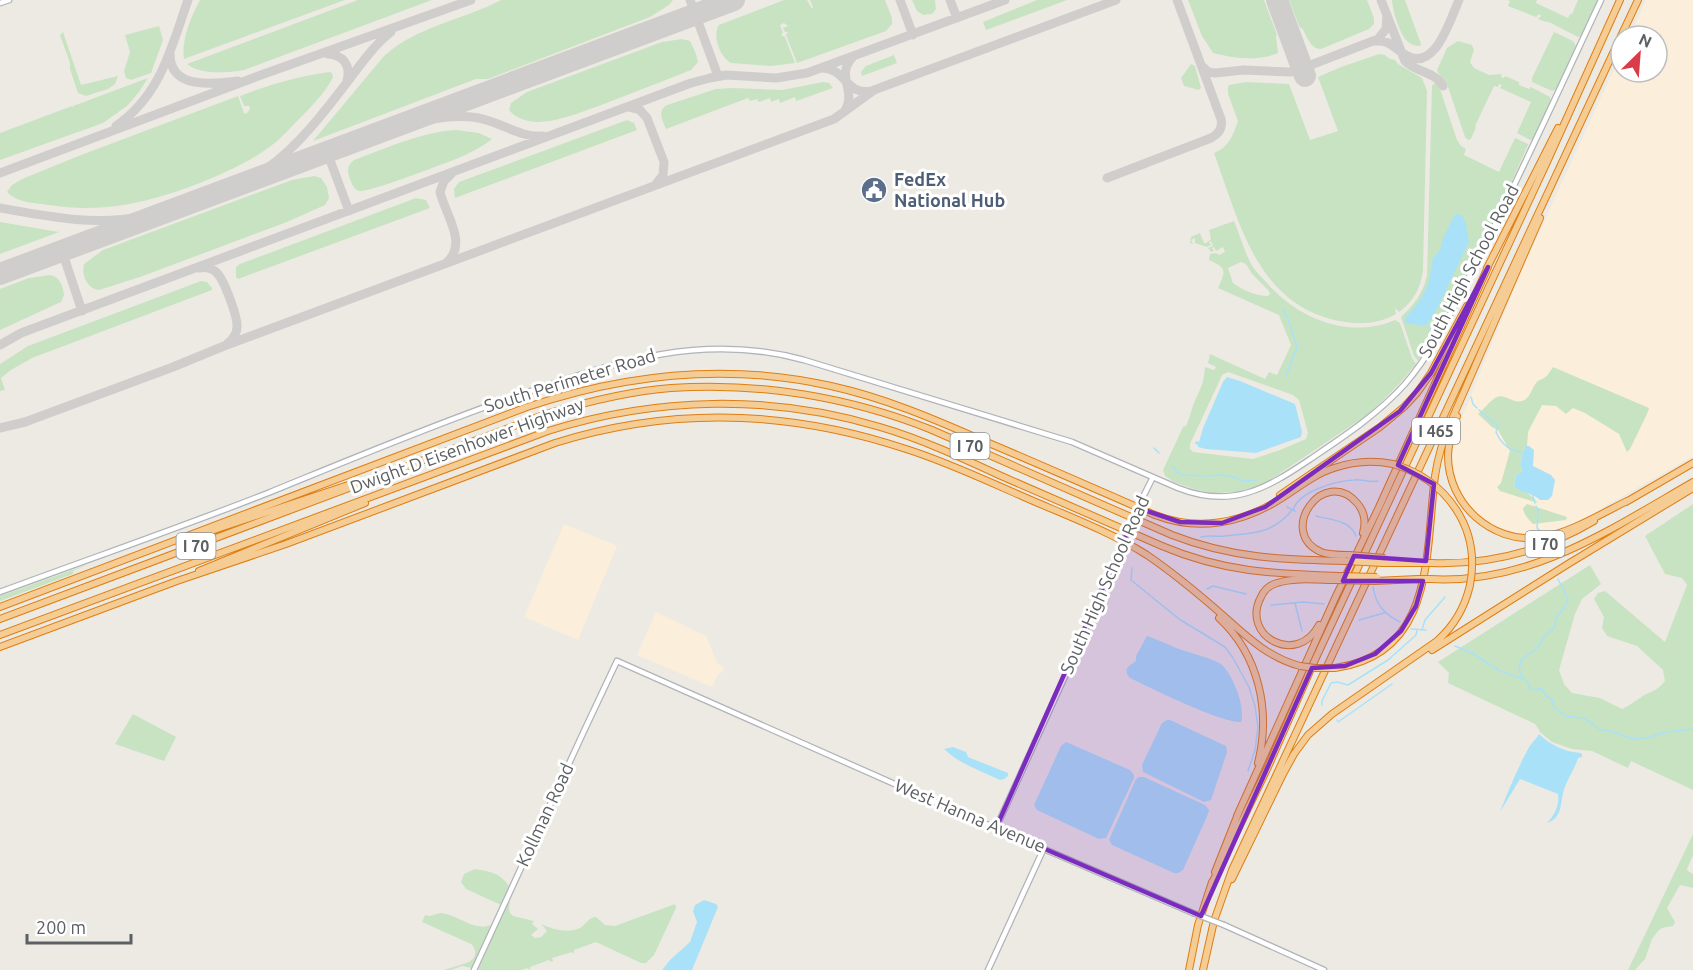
<svg xmlns="http://www.w3.org/2000/svg" width="1693" height="970" font-family="Ubuntu,sans-serif">
	<rect width="100%" height="100%" fill="#edeae4"/>
	<!-- commercial -->
	<path fill="#fbeedb" d="M1646 0H1693V456L1583 519 1559 529 1537 535 1519 534 1501 529 1486 520 1472 509 1463 497 1457 482 1452 460 1454 437 1521 272 1621 54V72H1657V36H1630Z
		M564 524 617 546 578 640 524 617Z
		M656 612 706 636 717 663 724 668 723 672 719 673 712 687 637 655Z"/>
	<!-- green -->
	<path fill="#c8e3c2" fill-rule="evenodd" d="M200 0H345L184 59C181 40 191 17 200 0Z
		M358 0H432L244 70C226 73 201 75 187 64Z
		M501 0H673L669 5 650 17 488 79H476L313 141 384 56C419 25 461 21 501 0Z
		M784 0H807L812 9 813 7 810 0H885L892 18V24L886 31 797 63 786 35 788 32H785L783 28 788 26 784 23 780 25 783 33 781 35 785 37 795 63 771 66 731 63C720 57 712 36 719 25Z
		M912 0H935L936 9 932 14 923 15 917 11Z
		M1037 0H1067L986 30 983 22Z
		M1188 0H1264L1277 35 1276 36 1278 53C1258 62 1233 58 1213 53L1202 36Z
		M1289 0H1367L1374 18V24L1369 29 1321 49C1310 49 1307 36 1302 28H1300Z
		M1392 0H1405L1421 44 1420 46C1415 46 1411 45 1407 41 1400 35 1392 9 1392 0Z
		M1507 0H1537L1536 3 1568 18 1570 14H1572L1578 0H1598L1582 35 1578 37 1549 22 1548 23 1547 21 1546 22 1538 19 1541 16 1539 14 1536 17 1508 6 1510 1Z
		M159 26 163 40 151 73 131 80 126 78 124 71 130 52 125 35Z
		M63 32 81 85 118 76 115 84 108 89 86 96 78 93 70 69V63L60 35Z
		M1554 32 1573 41 1576 46 1557 89 1552 91 1532 82V78Z
		M682 39 690 41 696 54 698 62 691 70C660 82 628 95 596 107 578 113 557 122 538 122 527 122 515 118 509 110L511 103 527 92 662 42Z
		M1458 41 1472 45 1474 50 1470 62 1474 68 1489 75 1502 74 1501 77 1504 78 1505 76 1519 82V85L1529 89 1531 87 1550 97 1551 102 1533 139 1530 140 1517 133 1531 102 1500 88 1502 85 1499 84 1498 87 1494 86 1475 126 1476 127 1471 139 1468 140 1465 137 1447 84 1439 74 1437 70 1447 48Z
		M1379 54 1385 55 1390 59 1395 60 1398 64 1422 78 1427 91 1423 270C1421 288 1413 302 1399 312L1395 308 1396 314C1377 325 1356 325 1334 320 1255 301 1238 218 1214 153 1229 147 1233 135 1238 121L1228 94V87L1229 85 1246 82 1289 84 1310 140 1338 131 1318 77 1341 67Z
		M894 55 897 63 862 76 861 72 866 66Z
		M1191 64 1195 66 1201 88 1199 90 1184 86 1181 78Z
		M329 72 332 73 333 77C325 93 311 107 299 119 291 127 284 135 276 142 254 160 227 172 200 183 151 202 103 214 49 205 36 203 17 203 7 192L12 185 22 179 81 155 238 96 244 113 246 114 250 109 249 106H244L240 96C269 85 298 76 329 72Z
		M148 78 139 92 127 106 103 123 0 160V133L72 106 73 108V106Z
		M823 82 829 83 833 88 796 101 795 97 780 103 779 99 771 102 770 98 759 102 757 99 750 101 748 98 666 129C662 120 657 111 667 105L716 89 733 88 782 90Z
		M1437 83 1439 86 1457 140 1461 146 1466 149 1464 155 1499 172 1515 138 1528 144V145L1495 218 1440 324 1418 361 1414 356 1401 317C1414 305 1423 293 1427 276L1432 86 1433 84Z
		M627 120 634 123 637 130 455 198 454 189 459 182Z
		M456 130 479 133 492 139C482 147 468 154 456 159 443 164 368 193 359 191 353 189 351 182 349 176 347 169 348 165 354 160 387 148 421 132 456 130Z
		M314 176 321 178 327 187 329 198 325 205 287 222 140 277 99 290C87 289 81 275 84 264L103 250 292 180Z
		M416 198 426 200 430 208 238 279 236 277V267L240 264Z
		M1234 221C1240 235 1244 251 1251 264 1255 271 1261 276 1266 282 1297 318 1349 340 1395 320L1400 323 1412 358 1416 364 1399 384 1370 413 1264 484 1237 492 1214 493 1197 490 1174 482 1165 476 1163 470 1183 427 1186 426C1190 418 1191 410 1194 403 1200 389 1204 384 1205 367L1214 370 1216 367 1208 363 1210 354 1265 379 1269 372 1277 375 1291 345 1279 315 1218 288C1226 270 1227 268 1209 260L1210 254 1216 253 1219 255 1225 252 1223 247 1216 251 1214 247 1212 248 1214 251 1211 252 1208 248 1213 246 1211 241 1209 242 1211 245 1207 247 1195 243V238L1191 240 1193 244 1190 243 1191 237 1200 233 1204 243H1206L1211 239 1209 230ZM1241 262 1246 264 1252 274 1269 291 1270 294 1268 296C1257 296 1242 290 1233 283L1228 268ZM1228 372 1293 395 1299 400 1308 433 1306 439 1280 450 1253 459 1193 452 1190 449V444L1219 382 1222 375Z
		M0 222 59 232 0 254Z
		M50 275C60 277 63 286 64 295L61 302 0 330V289L29 278Z
		M201 281 207 282 212 288V290L32 358 11 370 1 378 5 390 0 391V364L28 346Z
		M1553 367 1649 408 1647 414 1630 449 1627 452 1619 434 1585 413 1573 408 1566 414 1556 406 1542 405 1528 432 1527 446 1522 456 1520 464 1522 467 1521 473 1516 475 1514 485C1517 490 1520 489 1525 492 1530 494 1534 499 1538 503L1500 491 1497 487 1501 483 1510 451 1498 430 1492 427 1478 414C1484 409 1489 402 1495 398 1504 392 1512 404 1522 401 1531 398 1531 389 1536 383 1539 379 1539 381 1544 378 1548 376 1550 371 1553 367Z
		M1527 504 1567 517 1566 520 1533 524C1528 519 1524 515 1523 508Z
		M1693 504V790L1631 761 1628 768 1592 751 1572 749 1552 742 1541 733 1535 724 1448 683 1449 673 1438 662 1590 565 1601 584 1582 599 1575 614 1559 670 1564 684 1572 693 1600 698 1622 709C1629 706 1633 702 1640 698 1651 690 1654 694 1665 681L1663 670 1637 646 1607 636 1602 628 1604 617 1594 599 1598 593 1605 591 1665 642 1687 585 1682 578 1665 574 1645 536Z
		M89 564 73 571V574L0 601V596Z
		M133 714 176 737 164 761 115 744Z
		M1693 834V855L1687 869 1688 871 1693 874V888L1680 885 1667 908 1675 922 1673 926 1662 928 1658 931 1652 939 1645 959 1635 970H1628Z
		M475 869C491 872 499 872 509 886L501 905 466 889 461 882 464 874Z
		M508 901 510 902 509 908 510 913 513 916 534 921 532 924 538 929 531 935 535 938 541 937 547 931 541 924C552 929 568 934 580 928 586 924 588 918 596 917L605 925 615 926 675 904 676 908 654 955 646 963H641L596 942 574 950V954L572 952 552 958 553 961 551 962 549 960 530 967V970L527 968 522 970H478L502 914H504L503 911Z
		M440 913C459 914 472 932 491 925L472 968 462 966 451 970H444L469 962C477 957 477 950 471 944L422 922 425 915 430 916Z"/>
	<!-- water -->
	<path fill="#a9e2f8" d="M1455 214 1462 215 1466 224 1469 242 1435 313 1429 322 1424 326 1405 323V318L1417 304 1423 295 1429 281 1433 258 1440 250 1443 238Z
		M1227 377 1240 381 1295 404 1302 431 1301 437 1256 453 1206 449 1198 447V445L1195 444 1196 441 1199 442 1203 428 1223 382Z
		M1526 446H1529L1534 450 1533 466 1551 475 1555 480 1552 496 1548 500H1540C1533 493 1520 493 1514 486L1516 475 1521 473 1522 468 1520 464 1522 456Z
		M1147 636C1156 639 1165 643 1174 647 1185 652 1214 658 1222 665 1233 675 1246 708 1241 722 1221 723 1151 688 1130 678 1122 669 1129 666 1136 661V656Z
		M1167 720H1170L1226 746 1227 752 1211 800 1204 802 1143 772 1142 765 1162 723Z
		M1539 734C1550 745 1565 752 1581 753L1582 754V757L1578 758C1575 769 1567 779 1564 790 1560 802 1563 818 1547 823 1554 816 1560 805 1558 794L1520 779 1500 812C1508 791 1517 770 1528 749 1531 743 1536 740 1539 734Z
		M1066 742 1130 770 1134 775V778L1106 838 1099 839 1037 810 1034 805 1061 746Z
		M953 747 966 752 968 757 1008 773V776L1004 779 1000 780C982 771 959 764 944 749Z
		M1139 777H1144L1205 805 1209 810 1208 814 1183 870 1178 873H1174L1112 845 1109 840 1136 779Z
		M704 900 716 904 718 907 692 970H662L670 960 690 942 697 922 693 911 695 905Z"/>
	<g fill="none" stroke-linecap="round" stroke-linejoin="round">
		<!-- stream -->
		<path stroke="#a9e2f8" stroke-width="1.5" d="M1283 310 1288 318 1297 347 1285 378
			M1428 327 1430 329
			M1471 397 1473 404 1477 408
			M1479 410 1498 426 1496 432C1499 439 1505 447 1513 450 1516 451 1520 452 1522 453
			M1154 448 1159 453
			M1173 466 1177 472 1183 475 1208 476 1218 475 1231 476 1243 481 1256 480
			M1532 493 1535 503
			M1536 506 1538 511 1537 528 1540 531
			M1287 507 1295 511
			M1293 510C1299 491 1336 481 1354 480 1363 479 1370 483 1378 481
			M1316 516C1331 520 1350 520 1356 536
			M1201 537C1209 535 1217 537 1225 536 1253 533 1273 534 1292 510
			M1132 568 1131 580 1179 619 1225 647 1233 658 1249 687 1255 706 1258 727 1255 750 1248 771
			M1373 587C1376 605 1384 614 1400 622
			M1207 589 1213 586 1246 594
			M1295 603 1302 631
			M1271 605 1303 602 1324 604
			M1359 620 1384 613
			M1411 629 1426 630
			M1422 630 1425 620 1445 597
			M1455 646 1472 653 1500 671 1526 680 1531 689 1537 690 1541 688 1546 696 1552 699 1554 708 1566 716 1583 718 1590 722 1598 729 1610 731 1633 739 1650 737 1665 732 1693 729
			M1522 678 1519 668 1521 660 1537 648 1544 637 1554 628 1557 616 1564 608 1568 599 1558 579
			M1322 705V701L1331 683 1337 682 1348 685 1388 660 1416 635 1417 630
			M1337 720 1338 722 1392 684"/>
		<!-- taxiway -->
		<path stroke="#d0cecc" stroke-width="9" d="M690 0 718 76
			M900 0 913 35
			M950 0 957 18
			M1381 0 1405 61C1415 72 1436 72 1443 86
			M1375 41C1391 40 1392 47 1404 54 1435 75 1450 19 1459 0
			M170 54C170 90 213 84 238 81
			M328 54C344 55 351 66 347 81
			M1201 65 1208 72 1215 73 1244 70 1290 72 1303 68 1378 39 1386 29 1387 15
			M823 68C846 69 846 96 872 91
			M629 107 640 110 647 118 664 162 663 175 656 184
			M844 112C858 91 835 77 852 58
			M116 126C161 95 171 48 188 0
			M321 155C364 139 426 112 472 117 498 119 517 138 543 136
			M314 157 327 152 349 211
			M0 173 261 75 471 0
			M1107 178 1211 138C1219 134 1223 128 1221 119L1177 0
			M237 185C282 168 320 118 348 81 361 64 374 45 391 32
			M0 208C46 216 93 226 140 217 163 213 185 204 207 196
			M62 251 82 311
			M446 263C469 244 445 214 440 192L444 181 452 173
			M199 268C205 267 212 268 217 273 224 280 238 317 237 327 237 334 233 339 228 343
			M0 345 21 333 691 83 710 78 726 75 776 78 807 73 1005 0
			M0 428 25 422 173 367 224 346 834 119 874 90 1116 0"/>
		<!-- runway -->
		<path stroke="#d0cecc" stroke-width="22" d="M1277 0 1305 76
			M0 274 734 0"/>
		<!-- secondary casing -->
		<g stroke="#b0b4b8" stroke-width="7">
			<path id="secondary" d="M0 3 9 0
				M1141 501 1153 477
				M0 592C89 559 179 528 268 493 349 460 430 426 513 397 611 364 698 331 804 360L1072 442 1178 488C1231 509 1266 489 1309 460 1343 437 1377 415 1405 384 1436 348 1455 304 1476 263 1520 176 1560 88 1601 0
				M996 828 1071 663 1118 553
				M1224 925 1324 970
				M474 970 584 731 617 661 942 805 1193 913
				M988 970 1044 848"/>
		</g>
		<!-- highway casing -->
		<g stroke="#df7e12" stroke-width="8">
			<path id="highway" d="M1621 36 1638 0
				M1487 268 1558 128
				M1457 416C1453 429 1448 442 1448 456 1448 504 1491 543 1539 538 1568 534 1601 514 1627 501
				M1280 495 1380 427 1404 407 1417 393 1431 373 1467 306
				M1626 502 1693 463
				M205 533 354 483
				M1349 555C1340 555 1329 555 1321 552 1276 532 1324 465 1357 503 1365 512 1366 522 1363 533
				M1383 563H1420
				M1432 563C1489 565 1545 550 1594 521
				M199 571 365 503
				M1430 579C1530 585 1611 529 1693 482
				M1375 581 1418 579
				M0 607 527 407C625 374 729 363 831 386 885 398 934 419 984 441 1041 465 1098 490 1155 515 1199 532 1243 523 1282 498 1299 487 1315 474 1334 468 1354 461 1373 460 1393 464
				M1219 618C1259 655 1271 711 1258 763
				M0 619 546 414C586 402 629 391 671 388 760 382 850 397 932 430L1172 535C1231 558 1283 560 1346 561
				M1319 625C1297 667 1240 636 1261 597 1264 590 1270 585 1277 583 1294 577 1320 580 1337 580
				M0 635 548 431C655 397 772 394 880 427 921 439 960 457 999 475 1053 498 1107 522 1162 546 1223 572 1274 574 1339 576
				M0 647 177 581 286 544 555 443C673 406 789 410 906 449 947 462 985 480 1024 497 1065 515 1109 531 1147 555 1172 572 1195 591 1218 611 1243 633 1266 657 1300 666
				M1432 650 1568 564 1693 488
				M1335 668C1436 654 1425 552 1435 476 1438 456 1444 437 1452 419L1540 218
				M1237 816 1336 596 1379 507 1488 267
				M1215 872 1238 814
				M1232 879 1283 774 1294 754 1308 735 1332 714 1437 641C1454 626 1465 607 1470 585
				M1212 883 1268 767 1314 662 1547 162 1620 0
				M1189 970 1198 925 1212 882
				M1203 970 1214 921 1232 870 1621 36"/>
		</g>
		<!-- secondary -->
		<use href="#secondary" stroke="#fff" stroke-width="4.5"/>
		<!-- highway -->
		<use href="#highway" stroke="#f4cc94" stroke-width="6"/>
		<!-- secondary-bridge casing -->
		<g stroke="#b0b4b8" stroke-width="7" stroke-linecap="butt">
			<path id="secondary-bridge" d="M1118 553 1141 501
				M1193 913 1224 925"/>
		</g>
		<!-- highway-bridge casing -->
		<g stroke="#df7e12" stroke-width="8" stroke-linecap="butt">
			<path id="highway-bridge" d="M1393 464C1447 480 1481 528 1470 585
				M1349 555 1385 558
				M1346 561 1383 563
				M1420 563H1432
				M1339 576 1377 577
				M1418 579H1430
				M1337 580 1375 581
				M1300 666 1315 668H1335"/>
		</g>
		<!-- secondary-bridge -->
		<use href="#secondary-bridge" stroke="#fff" stroke-width="4.5"/>
		<!-- highway-bridge -->
		<use href="#highway-bridge" stroke="#f4cc94" stroke-width="6"/>
	</g>
	<!-- marked area -->
	<path fill="#7b2cbf" fill-opacity="0.2" stroke="#7b2cbf" stroke-width="4.5" stroke-linejoin="round" d="M1488 267 1398 465 1434 484 1426 561 1354 556 1343 581H1423L1416 606 1401 631 1375 654 1345 666 1312 668 1201 916 996 828 1138 508 1180 522 1222 523 1265 507 1400 411 1431 373Z"/>
	<!-- icons -->
	<defs>
		<g id="civic-disc" transform="scale(1.35)"><circle r="9.5" fill="#5c6f8a" stroke="#fff"/><path d="M-.6-6.5H3V-4.5H.6V-3L4-1V1h2V6H-6V1h2V-1L-.6-3ZM-1.2 2.5V6h2.4V2.5Z" fill="#fff"/></g>
	</defs>
	<g fill-rule="evenodd">
		<use href="#civic-disc" x="874" y="190"/>
	</g>
	<g text-anchor="middle" stroke-width="6" stroke-linejoin="round" paint-order="stroke">
		<!-- shield labels -->
		<g fill="#fff" stroke="#8d9092" stroke-width="1.5">
			<rect x="1412" y="418" width="48" height="26" rx="4.5"/>
			<rect x="950.5" y="433" width="39" height="26" rx="4.5"/>
			<rect x="1525.5" y="531" width="39" height="26" rx="4.5"/>
			<rect x="176.5" y="533" width="39" height="26" rx="4.5"/>
		</g>
		<g font-size="16" font-weight="bold" fill="#5c6063">
			<text x="1436" y="437">I 465</text>
			<text x="970" y="452">I 70</text>
			<text x="1545" y="550">I 70</text>
			<text x="196" y="552">I 70</text>
		</g>
		<!-- service labels -->
		<g font-size="18" font-weight="bold" fill="#4e5e75" stroke="#fff" text-anchor="start">
			<text x="894" y="186">FedEx<tspan x="894" dy="21">National Hub</tspan></text>
		</g>
		<!-- street labels -->
		<g font-size="18" fill="#5c6063" stroke="#fff">
			<text transform="translate(1469 271) rotate(-62)" y="6">South High School Road</text>
			<text transform="translate(570 381) rotate(-17)" y="6">South Perimeter Road</text>
			<text transform="translate(467 446) rotate(-20)" y="6">Dwight D Eisenhower Highway</text>
			<text transform="translate(1105 585) rotate(-66)" y="6">South High School Road</text>
			<text transform="translate(545 815) rotate(-65)" y="6">Kollman Road</text>
			<text transform="translate(970 816) rotate(23)" y="6">West Hanna Avenue</text>
		</g>
	</g>
	<!-- north arrow -->
	<g transform="translate(1639 54) rotate(25)"><circle r="28" fill="#ffffff" stroke="#bebfc1" stroke-width="1.5"/>
	<path d="M0-4.5L10 22L0 15L-10 22Z" fill="#db3c49"/>
	<text y="-9" font-size="16" font-weight="bold" text-anchor="middle" fill="#5c6063">N</text>
	</g>
	<!-- scale -->
	<path d="M27 934v9h104v-9" fill="none" stroke="#5c6063" stroke-width="3"/>
	<text x="36" y="934" font-size="18" fill="#5c6063" stroke="#ffffff" stroke-width="4.5" paint-order="stroke">200 m</text>
</svg>
